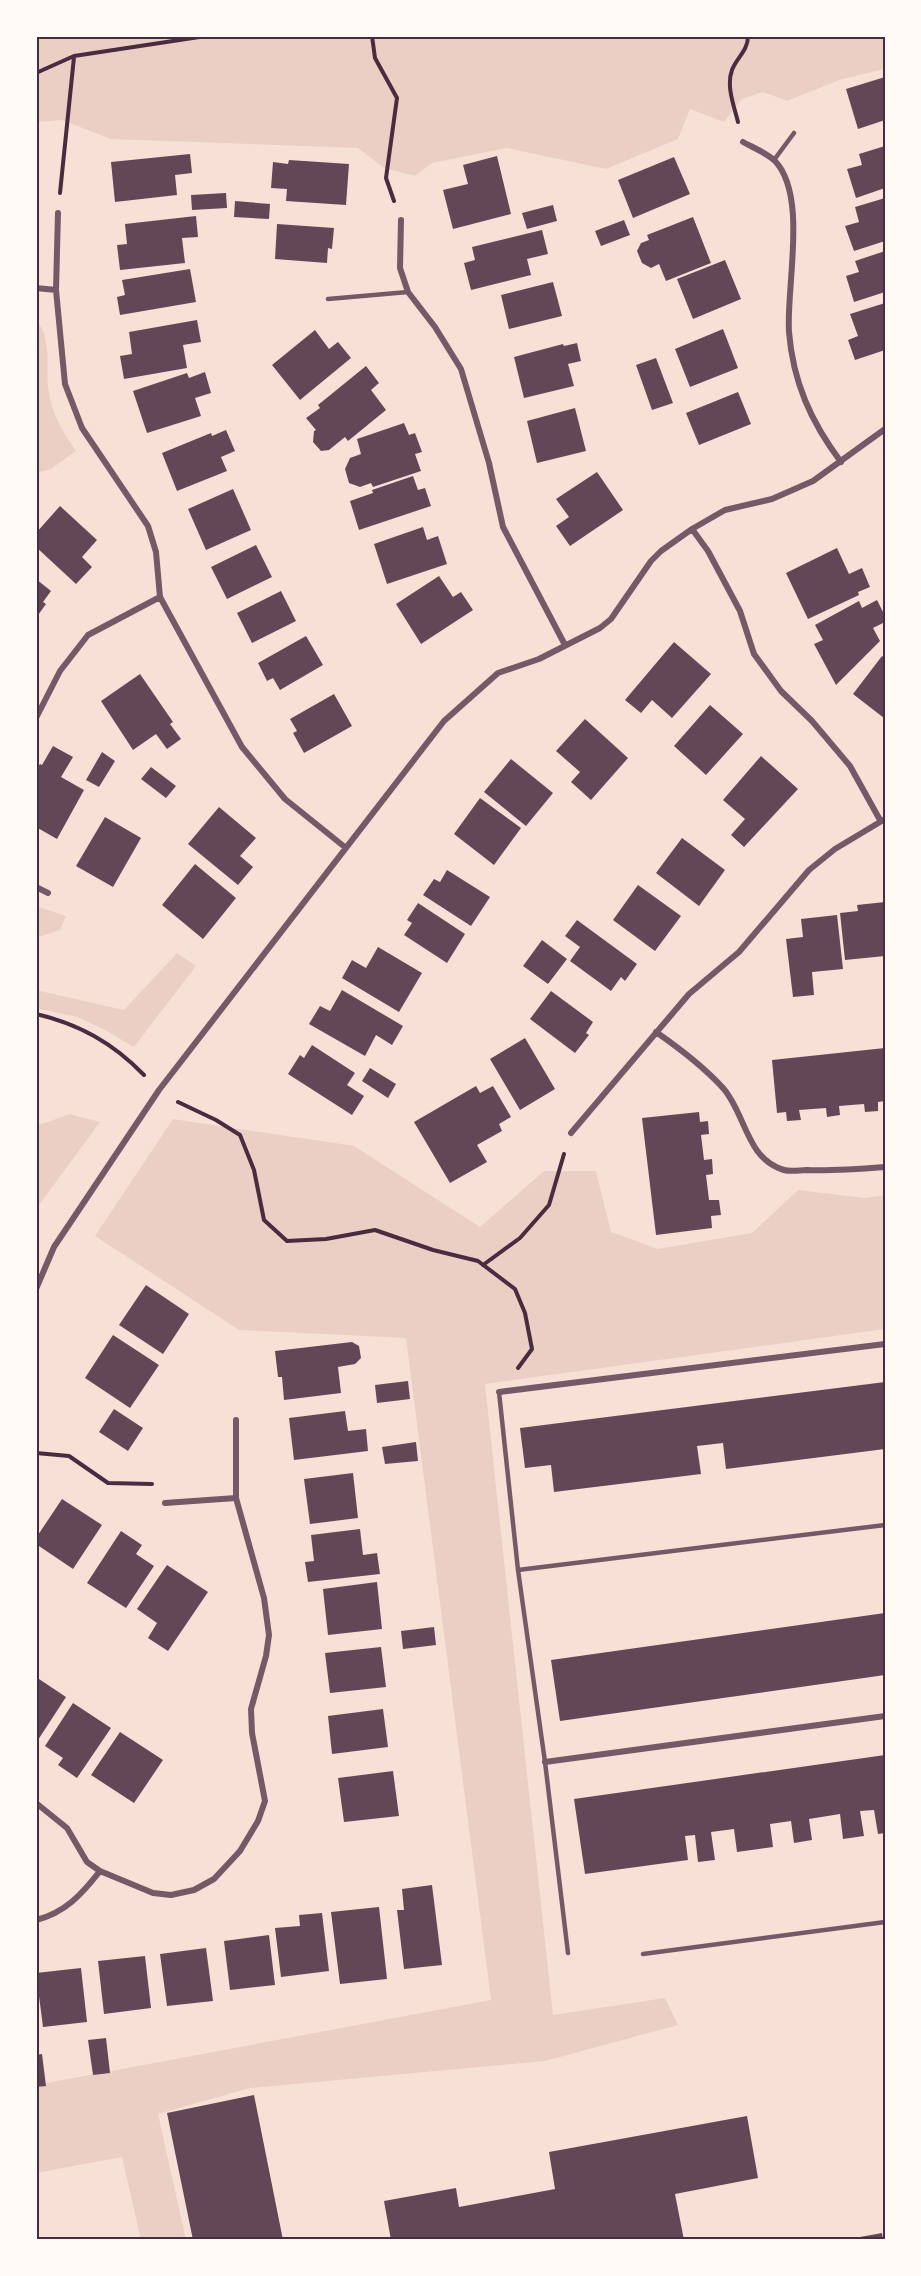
<svg xmlns="http://www.w3.org/2000/svg" width="921" height="2276" font-family="Lora,serif">
	<rect width="100%" height="100%" fill="#f7e1d7"/>
	<!-- green -->
	<path fill="#ebcfc5" d="M36 36H885V69L842 79 787 101 763 92 742 99 724 122 690 109 678 139 606 169 507 148 432 163 415 176 384 168 358 148 111 139 62 120 36 122Z
		M36 320C53 340 45 368 49 392 52 415 63 432 76 451L51 469 36 473Z
		M36 906 66 916 60 930 36 938Z
		M177 953 196 966 134 1047 103 1029 77 1017 36 1008V990L124 1010Z
		M70 1114 100 1122 39 1205 36 1202V1124H42Z
		M173 1119 354 1146 480 1227 544 1171H596L611 1232 658 1249 752 1233 798 1190 865 1198 885 1195V1329L485 1384 553 2015 665 1998 678 2025 545 2061 250 2088 158 2114 186 2240H141L122 2157 36 2173V2085L491 2000 406 1338 239 1330 95 1236Z"/>
	<!-- building -->
	<path fill="#644757" d="M885 77V120L858 129 846 89Z
		M885 146V188L856 198 847 169 862 165 859 154Z
		M190 154 192 173 175 175 177 195 115 202 111 162Z
		M497 156 511 214 453 229 443 190 468 184 463 165Z
		M674 157 690 194 633 218 618 180Z
		M289 160 349 164 346 205 286 201 287 189 271 188 273 162 288 164Z
		M226 193 227 208 192 210 191 195Z
		M885 198V241L854 251 845 226 859 222 855 207Z
		M235 201 270 204 269 219 234 217Z
		M553 205 557 221 527 229 522 213Z
		M196 216 198 237 182 238 185 263 120 270 117 245 127 244 125 224Z
		M693 217 711 263 666 281 659 264 651 268 642 263 637 251 641 243 649 240 647 235Z
		M624 220 630 235 601 246 595 231Z
		M277 224 334 228 332 249 328 248 327 263 275 259Z
		M542 230 548 254 527 259 531 275 471 290 464 263 475 260 472 247Z
		M885 251V292L854 302 846 276 859 272 855 261Z
		M725 260 741 299 693 319 677 279Z
		M190 269 196 302 120 315 117 297 125 295 122 280Z
		M553 282 562 316 509 329 501 295Z
		M885 303V350L855 360 848 340 858 336 850 314Z
		M197 320 201 342 183 345 187 368 124 379 120 356 132 354 129 332Z
		M723 329 738 368 690 387 675 349Z
		M315 330 329 349 338 342 351 358 300 400 272 365Z
		M577 343 581 361 568 364 574 386 524 398 514 357 563 344 564 346Z
		M656 358 673 403 652 410 636 365Z
		M366 366 379 383 371 390 386 410 348 441 345 437 329 450 321 451 313 442 314 431 316 430 306 418 320 408 318 405Z
		M205 372 211 393 195 398 201 416 147 433 133 391 187 373 189 378Z
		M738 392 751 424 699 445 686 413Z
		M575 408 586 451 537 463 527 421Z
		M404 423 409 435 415 433 422 452 415 454 421 471 373 487 371 483 360 487 349 483 345 469 350 458 361 454 357 439Z
		M226 430 235 451 221 457 227 471 177 491 162 453 211 433 212 436Z
		M597 472 623 510 570 546 556 526 569 517 556 499Z
		M413 476 418 490 425 488 431 506 359 530 350 501 373 493 372 490Z
		M233 489 251 530 206 550 188 509Z
		M60 506 97 540 82 557 92 567 76 584 36 547V533Z
		M423 527 427 540 438 536 447 564 387 584 374 544Z
		M256 545 272 577 227 599 211 567Z
		M837 548 849 574 862 568 870 587 858 592 859 595 808 619 786 573Z
		M439 576 453 597 461 592 473 610 421 644 396 604Z
		M36 579 51 591 43 602 46 604 36 618Z
		M281 591 296 621 252 643 237 613Z
		M877 600 885 616V622L873 628 880 641 836 685 814 644 823 640 815 625 859 601 862 608Z
		M306 636 323 665 280 690 273 678 267 681 258 663Z
		M674 642 711 674 672 718 652 700 641 713 625 700Z
		M882 656 885 658 884 718 853 694Z
		M140 674 173 722 170 724 181 739 167 749 156 734 133 750 101 701Z
		M334 694 352 726 304 753 293 733 297 731 290 719Z
		M710 705 743 734 706 775 674 746Z
		M585 719 628 758 591 800 571 782 580 772 556 751Z
		M53 746 73 757 61 777 84 790 57 839 36 827V770L40 764 42 765Z
		M102 752 115 761 99 787 86 780Z
		M761 756 798 789 744 847 731 835 745 819 723 800Z
		M511 759 553 793 526 826 484 792Z
		M151 767 176 786 166 798 141 779Z
		M480 798 521 828 494 865 454 834Z
		M219 807 256 838 240 856 253 867 238 885 188 844Z
		M105 817 141 838 113 887 76 866Z
		M682 838 725 870 699 906 656 873Z
		M195 864 236 898 203 939 162 905Z
		M447 870 490 897 471 926 423 895 434 879 440 882Z
		M638 885 681 916 655 951 613 920Z
		M885 902V956L845 960 840 913 858 911 857 905Z
		M418 903 465 934 447 963 404 935 412 923 407 920Z
		M837 915 843 969 812 972 814 995 793 997 786 939 803 937 801 919Z
		M577 920 637 964 625 981 621 977 611 991 570 961 580 947 565 936Z
		M542 940 567 959 548 984 523 966Z
		M378 947 422 973 399 1012 342 978 352 960 366 968Z
		M342 990 403 1026 392 1045 376 1035 365 1056 309 1024 320 1006 330 1011Z
		M551 991 593 1022 586 1033 589 1035 575 1053 530 1019Z
		M525 1038 555 1089 520 1110 490 1059Z
		M312 1045 355 1073 347 1085 364 1096 352 1115 288 1074 300 1055 304 1058Z
		M885 1048V1101L878 1102V1111L865 1112 864 1104 839 1106 840 1115 827 1117 826 1108 799 1110 801 1120 787 1121 786 1112 777 1113 772 1060Z
		M370 1068 396 1084 388 1098 362 1081Z
		M476 1086 480 1093 493 1086 511 1117 499 1124 502 1131 477 1145 487 1162 450 1183 414 1122Z
		M699 1112 700 1122 708 1121 709 1134 701 1135 704 1160 712 1159 713 1174 706 1175 709 1200H719L721 1215 711 1216 712 1228 656 1235 642 1118Z
		M146 1285 189 1314 163 1354 119 1325Z
		M113 1335 159 1365 130 1408 85 1378Z
		M352 1342 359 1346 361 1358 355 1364 338 1367 341 1393 284 1400 282 1377H278L275 1351Z
		M408 1381 410 1399 377 1403 375 1385Z
		M885 1382V1449L726 1469 723 1443 697 1446 701 1474 554 1492 551 1465 525 1468 520 1428Z
		M114 1409 143 1428 128 1451 99 1432Z
		M345 1411 348 1431 366 1429 368 1451 294 1460 289 1418Z
		M416 1442 418 1461 385 1464 382 1447Z
		M353 1473 358 1518 310 1524 304 1479Z
		M62 1499 102 1525 73 1569 36 1544V1538Z
		M360 1529 363 1555 377 1553 380 1574 308 1582 305 1562 314 1561 311 1535Z
		M121 1531 142 1545 136 1554 154 1566 126 1608 87 1583Z
		M167 1565 208 1592 168 1651 148 1638 157 1623 137 1609Z
		M377 1582 382 1629 328 1635 323 1589Z
		M885 1613V1675L560 1721 551 1660Z
		M434 1627 436 1645 403 1649 401 1631Z
		M381 1647 386 1687 330 1693 325 1653Z
		M36 1677 66 1697 36 1743Z
		M73 1703 111 1728 77 1778 58 1765 63 1758 45 1746Z
		M383 1709 388 1747 332 1754 328 1716Z
		M120 1732 163 1760 134 1803 91 1775Z
		M885 1755V1833L878 1834 874 1810 860 1811 864 1836 843 1839 840 1814 809 1819 812 1840 794 1843 791 1821 770 1824 773 1847 737 1852 734 1829 711 1832 715 1860 698 1862 695 1835 685 1836 688 1860 585 1874 574 1799Z
		M393 1771 399 1816 344 1822 338 1778Z
		M432 1885 442 1965 404 1969 397 1910H404L402 1889Z
		M379 1907 387 1979 340 1984 331 1912Z
		M322 1913 329 1971 281 1977 275 1928 300 1926 299 1915Z
		M269 1935 275 1985 230 1990 224 1941Z
		M206 1948 213 2001 167 2006 160 1954Z
		M145 1956 151 2008 104 2014 98 1961Z
		M81 1968 87 2022 43 2027 36 1973Z
		M106 2038 110 2073 93 2075 88 2040Z
		M42 2054 46 2086 36 2087V2055Z
		M254 2095 283 2240H193L167 2113Z
		M747 2116 758 2178 675 2194 684 2240H391L384 2201 456 2188 459 2207 555 2189 549 2152Z
		M882 2233 883 2240H849V2239Z"/>
	<g fill="none" stroke-linecap="round" stroke-linejoin="round">
		<!-- path -->
		<path stroke="#4a2c40" stroke-width="4" d="M372 36 375 58 397 98 386 178 394 201
			M36 73 74 56 206 36
			M738 122C734 106 726 86 732 70 737 57 748 51 748 36
			M60 193 74 57
			M36 1014C79 1024 113 1043 144 1075
			M178 1102 216 1120 240 1135 254 1170 264 1220 287 1241 326 1239 375 1230 433 1250 478 1261 515 1289 525 1313 532 1349 518 1368
			M483 1265 520 1238 549 1205 564 1154
			M36 1453 69 1456 108 1483 152 1484"/>
		<!-- service -->
		<path stroke="#755966" stroke-width="4.5" d="M774 160 794 133
			M328 299 408 292
			M499 1392 518 1570 545 1762 568 1953
			M518 1570 885 1525
			M643 1954 885 1922"/>
		<!-- minor -->
		<path stroke="#755966" stroke-width="6" d="M743 142C752 147 767 153 775 161 808 196 786 286 789 332 793 382 811 422 841 462
			M58 213 56 290 65 384 82 428 148 526 156 552 160 597 242 747 285 799 346 848
			M401 220 400 268 408 292 435 327 461 369 489 463 503 527 565 645
			M36 288 56 290
			M692 529 708 551 740 611 754 654 781 691 812 721 850 766 880 820
			M36 718 60 671 88 635 160 597
			M36 887 48 893
			M656 1032C679 1048 704 1067 723 1088 746 1114 746 1159 784 1170 791 1172 800 1170 807 1170 833 1171 859 1169 885 1167
			M571 1133 689 994 739 952 809 870 835 849 885 819
			M36 1289 54 1247 159 1090 444 721 498 673 539 659 600 628 611 619 651 561 661 551 692 529 725 510 772 499 813 481 885 429
			M499 1392 885 1344
			M165 1503 236 1498
			M545 1762 885 1716
			M36 1803 67 1828 87 1862 100 1871 153 1893 171 1895 194 1890 214 1879 240 1851 258 1821 265 1801 252 1733 251 1709 266 1656 269 1635 264 1598 236 1498V1420
			M36 1920C65 1913 82 1894 100 1871"/>
	</g>
	<!-- border -->
	<rect width="921" height="2276" fill="none" stroke="#fffaf5" stroke-width="75"/>
	<rect x="38" y="38" width="846" height="2200" fill="none" stroke="#4a2c40" stroke-width="2"/>
</svg>
